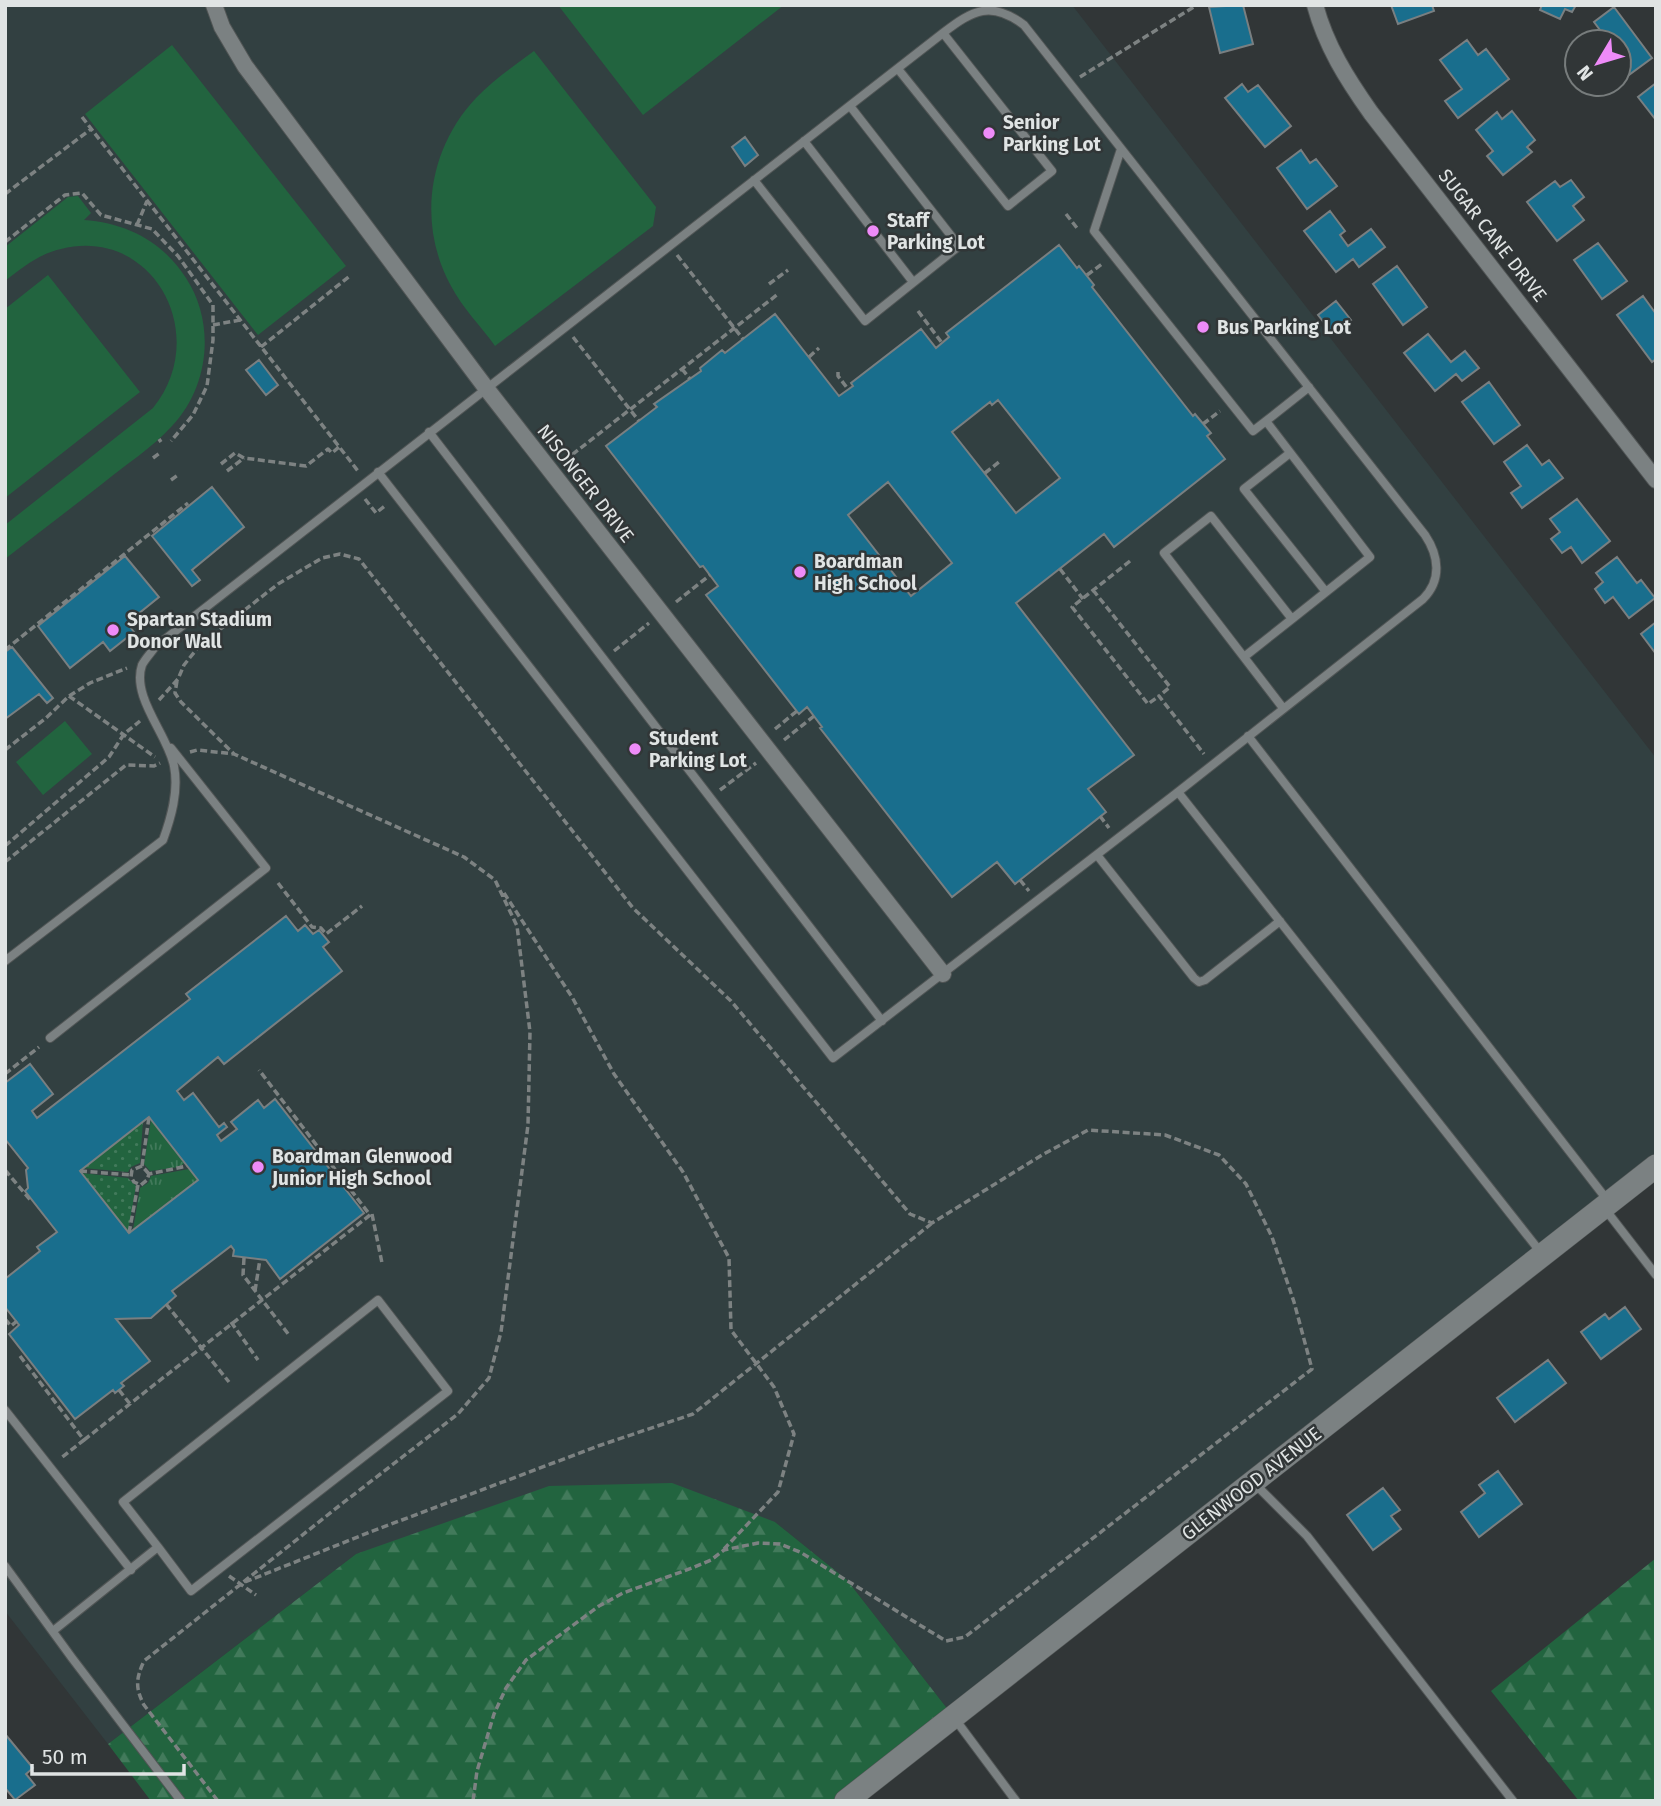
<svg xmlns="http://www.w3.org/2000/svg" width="1661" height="1806" font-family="'Fira Sans',sans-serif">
	<defs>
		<pattern id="grass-tufts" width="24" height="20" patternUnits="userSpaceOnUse" patternTransform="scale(1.75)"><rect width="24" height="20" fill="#22643f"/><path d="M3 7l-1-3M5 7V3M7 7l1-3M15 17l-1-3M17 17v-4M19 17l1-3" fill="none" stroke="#427a5b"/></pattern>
		<pattern id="forest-firs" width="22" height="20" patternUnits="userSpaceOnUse" patternTransform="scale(1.75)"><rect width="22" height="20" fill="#22643f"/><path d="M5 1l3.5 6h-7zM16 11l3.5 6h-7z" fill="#427a5b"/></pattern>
		<pattern id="park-dots" width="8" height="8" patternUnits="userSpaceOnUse" patternTransform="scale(1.75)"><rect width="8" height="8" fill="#22643f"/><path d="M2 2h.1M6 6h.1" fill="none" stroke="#427a5b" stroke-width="1.8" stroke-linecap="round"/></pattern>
	</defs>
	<rect width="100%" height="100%" fill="#313637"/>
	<!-- built -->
	<path fill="#324041" d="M5 5H1072L1656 758V1166L953 1716 847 1580 775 1522 356 1554 108 1744 5 1611Z"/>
	<!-- grass -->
	<path fill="url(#grass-tufts)" d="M151 1120 185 1163 179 1167 150 1171 144 1164Z
		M189 1169 198 1180 133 1230 140 1188 148 1183 151 1176Z"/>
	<!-- forest -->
	<path fill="url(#forest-firs)" d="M672 1483 775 1522 847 1580 953 1716 846 1801H151L108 1744 356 1554 549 1486Z
		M1656 1558V1801H1579L1491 1691Z"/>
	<!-- park -->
	<path fill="url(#park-dots)" d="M143 1121 140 1163 131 1167 128 1172 83 1168Z
		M81 1173 128 1178 136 1186 128 1232Z"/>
	<!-- pitch -->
	<path fill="#22643f" d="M558 5H784L643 115Z
		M172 45 346 266 258 335 85 114Z
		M534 51 656 207 653 226 495 346C481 326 463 309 451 286 417 224 428 149 476 98 493 80 514 66 534 51Z
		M78 196 91 213 84 220C127 223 163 242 186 278 216 324 209 387 172 426 152 448 125 465 102 484 70 509 37 534 5 559V525L153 408C212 335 153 226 61 249 39 254 23 267 5 281V247L68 197Z
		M48 275 140 392 5 498V309Z
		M65 721 92 754 43 795 16 762Z"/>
	<!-- building -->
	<path fill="#196e8d" stroke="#797f81" stroke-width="2" fill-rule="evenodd" d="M1243 5 1253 44 1220 53 1209 7Z
		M1391 5H1432L1434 11 1398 24Z
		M1542 5H1576L1572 12 1565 9 1560 19 1540 10Z
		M1614 7 1652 58 1622 80 1619 76V42H1609L1594 22Z
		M1467 40 1478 55 1486 49 1509 79 1458 118 1445 101 1462 89 1440 60Z
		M1656 83V120L1638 97Z
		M1242 84 1248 92 1258 85 1291 126 1265 147 1225 98Z
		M1512 111 1535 140 1527 147 1532 152 1503 175 1487 156 1493 151 1476 130 1497 112 1502 119Z
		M745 137 758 155 745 166 732 147Z
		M1301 150 1310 163 1316 159 1337 186 1307 209 1277 168Z
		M1571 180 1584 197 1573 206 1584 220 1557 241 1527 202 1555 181 1560 187Z
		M1330 211 1345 231 1340 235 1348 246 1371 229 1385 247 1359 267 1353 259 1336 272 1304 231Z
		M1598 243 1627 281 1602 299 1574 260Z
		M1059 245 1077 268 1079 266 1094 285 1092 287 1193 416 1195 414 1211 433 1207 436 1225 459 1114 547 1104 534 1016 603 1134 755 1088 789 1106 812 1020 880 1015 884 997 862 952 897 820 728 822 727 807 707 799 714 706 595 718 586 703 566 700 567 606 446 657 407 654 404 701 371 700 368 722 350 725 353 775 314 839 396 853 386 851 383 921 329 936 348 949 337 946 333ZM998 400 1060 478 1016 513 952 432 990 402 992 405ZM888 482 952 563 911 596 848 515Z
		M1397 266 1427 307 1403 325 1373 284Z
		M1643 296 1656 314V359L1652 362 1617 315Z
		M1336 301 1351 320 1333 334 1318 315Z
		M1428 334 1451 362 1465 351 1479 368 1462 381 1456 374 1435 391 1404 353Z
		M259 360 278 385 266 395 246 370Z
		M1489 382 1520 425 1494 444 1462 402Z
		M1527 445 1542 465 1549 460 1563 478 1522 508 1511 493 1521 486 1504 462Z
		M212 487 244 527 192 570 200 580 192 586 152 536Z
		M1577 499 1610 541 1582 563 1571 547 1562 553 1551 539 1560 532 1550 519Z
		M125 556 159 597 127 623 134 632 110 651 103 642 70 668 38 626Z
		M1617 557 1637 583 1641 580 1655 598 1629 618 1613 597 1605 603 1595 589 1603 582 1596 573Z
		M1656 622V654L1641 634Z
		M12 647 53 698 47 703 39 694 5 719V652Z
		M286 916 298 931 305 925 313 934 319 930 329 942 323 947 342 971 224 1064 218 1057 177 1091 184 1100 193 1093 219 1127 224 1123 227 1127 217 1135 221 1141 237 1129 231 1122 258 1100 264 1108 275 1099 364 1213 280 1279 266 1260 233 1256 234 1250 231 1246 172 1291 176 1296 151 1318 116 1319 150 1361 121 1383 124 1386 115 1393 113 1390 75 1419 9 1334 19 1325 5 1307V1279L40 1251 37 1247 57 1232 25 1191 28 1188 26 1170 28 1168 5 1139V1083L30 1064 53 1094 32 1111 37 1118 190 999 186 994ZM149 1117 198 1180 129 1233 80 1171Z
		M1625 1307 1641 1329 1601 1359 1581 1332 1605 1314 1609 1319Z
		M1548 1360 1566 1383 1515 1422 1497 1398Z
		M1498 1471 1522 1504 1479 1537 1461 1512 1485 1493 1479 1485Z
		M1383 1488 1400 1510 1391 1516 1401 1529 1373 1550 1347 1515Z
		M5 1734 33 1768 26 1774 35 1785 15 1800 5 1788Z"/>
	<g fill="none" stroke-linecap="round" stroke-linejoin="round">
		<!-- lane casing -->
		<g stroke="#515555" stroke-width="10">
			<path id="lane" d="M898 69 1008 206 1052 171 943 33
				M804 141 913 282
				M1121 149 1094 231 1253 431 1266 421
				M754 180 865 321 959 246 850 106
				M429 432 882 1021
				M1290 453 1244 489 1326 592
				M1292 619 1370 557 1266 421 1309 387
				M1244 657 1292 619 1211 516 1164 553 1283 708
				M1248 736 1608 1201
				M1178 792 1542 1254
				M1097 855 1194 978 1199 982 1205 980 1280 921
				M5 961 163 840C171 818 179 791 174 766 168 735 131 697 142 665 145 659 151 653 155 647L943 33C973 10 991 0 1024 25L1425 535C1439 556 1442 580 1423 599L1178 792 833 1058 378 472
				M50 1038 266 868 171 748
				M1605 1209 1656 1275
				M5 1410 131 1570
				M1255 1484 1307 1536 1513 1801
				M5 1566 72 1658 181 1801
				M53 1631 158 1547 191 1591 448 1391 378 1300 123 1502 158 1547
				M955 1719 1016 1801"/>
		</g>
		<!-- street casing -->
		<g stroke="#515555" stroke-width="18">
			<path id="street" d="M214 5 222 27 245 66 486 388 943 974
				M1315 5C1326 46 1347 79 1371 113L1656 480"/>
		</g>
		<!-- secondary casing -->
		<g stroke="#515555" stroke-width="24">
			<path id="secondary" d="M846 1801 1656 1166"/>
		</g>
		<!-- path -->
		<path stroke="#7d8282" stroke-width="3.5" stroke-dasharray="7 3.5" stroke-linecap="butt" d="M1080 77 1197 5
			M82 117 358 471
			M5 194 91 129
			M1066 214 1077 228
			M137 225 147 201
			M5 242 65 195 82 193 101 215 152 229 178 256 213 305V340L207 386 193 415 171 441
			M677 255 743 339
			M1087 275 1102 264
			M769 284 788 270
			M918 311 942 343
			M213 325 240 320
			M573 337 639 421
			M261 347 351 275
			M809 357 819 348
			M682 369 690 379
			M838 372V376L848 389
			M1203 424 1220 411
			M159 439 161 442
			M153 458 161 452
			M564 461 778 294
			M221 464 235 453 244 458 306 466 328 449 332 453 339 447
			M227 471 244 458
			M985 473 999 462
			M171 480 178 475
			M365 499 376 513 386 505
			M1130 561 1072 607 1148 704 1159 696
			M1060 569 1083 599
			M1093 590 1170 687 1159 696 1204 754
			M676 602 710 575
			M5 650 188 503
			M614 651 649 623
			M177 681 175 693 181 702 234 754
			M69 696 155 757
			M159 700 178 679 184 665 200 645 278 584 322 558 340 554 359 559 633 908 731 1001 910 1214 932 1223 1042 1155 1088 1130 1165 1135 1219 1155 1246 1184 1272 1237 1294 1302 1312 1369 965 1637 946 1641 800 1552 780 1544 758 1543 724 1550 711 1560 692 1568 623 1593 599 1606 526 1660 506 1688 494 1714 477 1771 473 1801
			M775 729 797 711
			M784 740 814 716
			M5 750 46 718 69 696 90 683 127 668
			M190 752 197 750 234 754 464 857 495 880 517 926 530 1032 528 1125 501 1332 489 1378 458 1414 339 1506 144 1661C136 1678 135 1688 144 1705L218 1801
			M720 790 756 763
			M1100 816 1109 828
			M5 846 109 757 124 734 140 721
			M5 862 126 765 154 766 160 763
			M1020 880 1029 891
			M278 883 312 927 321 928 326 934 362 906
			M504 893 572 997 614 1074 683 1172 729 1258 731 1330 774 1387 794 1434 778 1492 724 1549
			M5 1074 39 1047
			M142 1166 149 1117
			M5 1170 32 1202
			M80 1171 131 1175
			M149 1174 142 1166 132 1170 131 1177 134 1182 141 1185 147 1180 149 1174 187 1166
			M372 1214 382 1263
			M129 1233 138 1185
			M244 1258 243 1275 289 1335
			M255 1291 260 1259
			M166 1304 229 1382
			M5 1319 11 1326 17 1321
			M231 1322 258 1360
			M20 1356 84 1440 61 1458
			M119 1390 130 1404
			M84 1440 370 1215 259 1070
			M229 1576 256 1595
			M245 1582 370 1532 601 1445 693 1414 931 1224"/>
		<!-- lane -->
		<use href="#lane" stroke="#7b8182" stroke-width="8"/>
		<!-- street -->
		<use href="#street" stroke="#7b8182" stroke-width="16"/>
		<!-- secondary -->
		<use href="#secondary" stroke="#7b8182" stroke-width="23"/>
	</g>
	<!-- markers -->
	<g fill="#ee8bf8" stroke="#313637" stroke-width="2.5">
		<circle cx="989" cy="133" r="7"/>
		<circle cx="873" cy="231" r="7"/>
		<circle cx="1203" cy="327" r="7"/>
		<circle cx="800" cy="572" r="7"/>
		<circle cx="113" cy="630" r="7"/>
		<circle cx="635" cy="749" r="7"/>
		<circle cx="258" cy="1167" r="7"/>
	</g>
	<g text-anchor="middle" stroke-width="5" stroke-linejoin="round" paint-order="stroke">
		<!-- poi labels -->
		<g font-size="19" font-weight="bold" fill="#e0e4e4" stroke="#313637" text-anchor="start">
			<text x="1003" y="129">Senior<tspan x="1003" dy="22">Parking Lot</tspan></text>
			<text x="887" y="227">Staff<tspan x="887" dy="22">Parking Lot</tspan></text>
			<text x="1217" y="334">Bus Parking Lot</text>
			<text x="814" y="568">Boardman<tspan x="814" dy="22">High School</tspan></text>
			<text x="127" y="626">Spartan Stadium<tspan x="127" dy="22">Donor Wall</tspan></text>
			<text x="649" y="745">Student<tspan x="649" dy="22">Parking Lot</tspan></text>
			<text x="272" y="1163">Boardman Glenwood<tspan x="272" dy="22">Junior High School</tspan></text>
		</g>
		<!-- street labels -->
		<g font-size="19" fill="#e0e4e4" stroke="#313637">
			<text transform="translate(1493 235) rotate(52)" y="7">SUGAR CANE DRIVE</text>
			<text transform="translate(586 483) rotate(52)" y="7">NISONGER DRIVE</text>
			<text transform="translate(1251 1483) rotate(-38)" y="7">GLENWOOD AVENUE</text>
		</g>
	</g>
	<!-- border -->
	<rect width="1661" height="1806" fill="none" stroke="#e0e4e4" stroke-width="14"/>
	<!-- north arrow -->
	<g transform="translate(1598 63) rotate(232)"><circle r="33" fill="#313637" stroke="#777c7c" stroke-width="2"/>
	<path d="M0-5L12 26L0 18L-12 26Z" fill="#ee8bf8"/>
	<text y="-10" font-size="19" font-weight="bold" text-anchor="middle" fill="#e0e4e4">N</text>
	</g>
	<!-- scale -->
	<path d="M32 1764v10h152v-10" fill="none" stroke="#e0e4e4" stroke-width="3.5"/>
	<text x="42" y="1764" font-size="21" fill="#e0e4e4" stroke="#313637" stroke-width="5" paint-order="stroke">50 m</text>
</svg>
